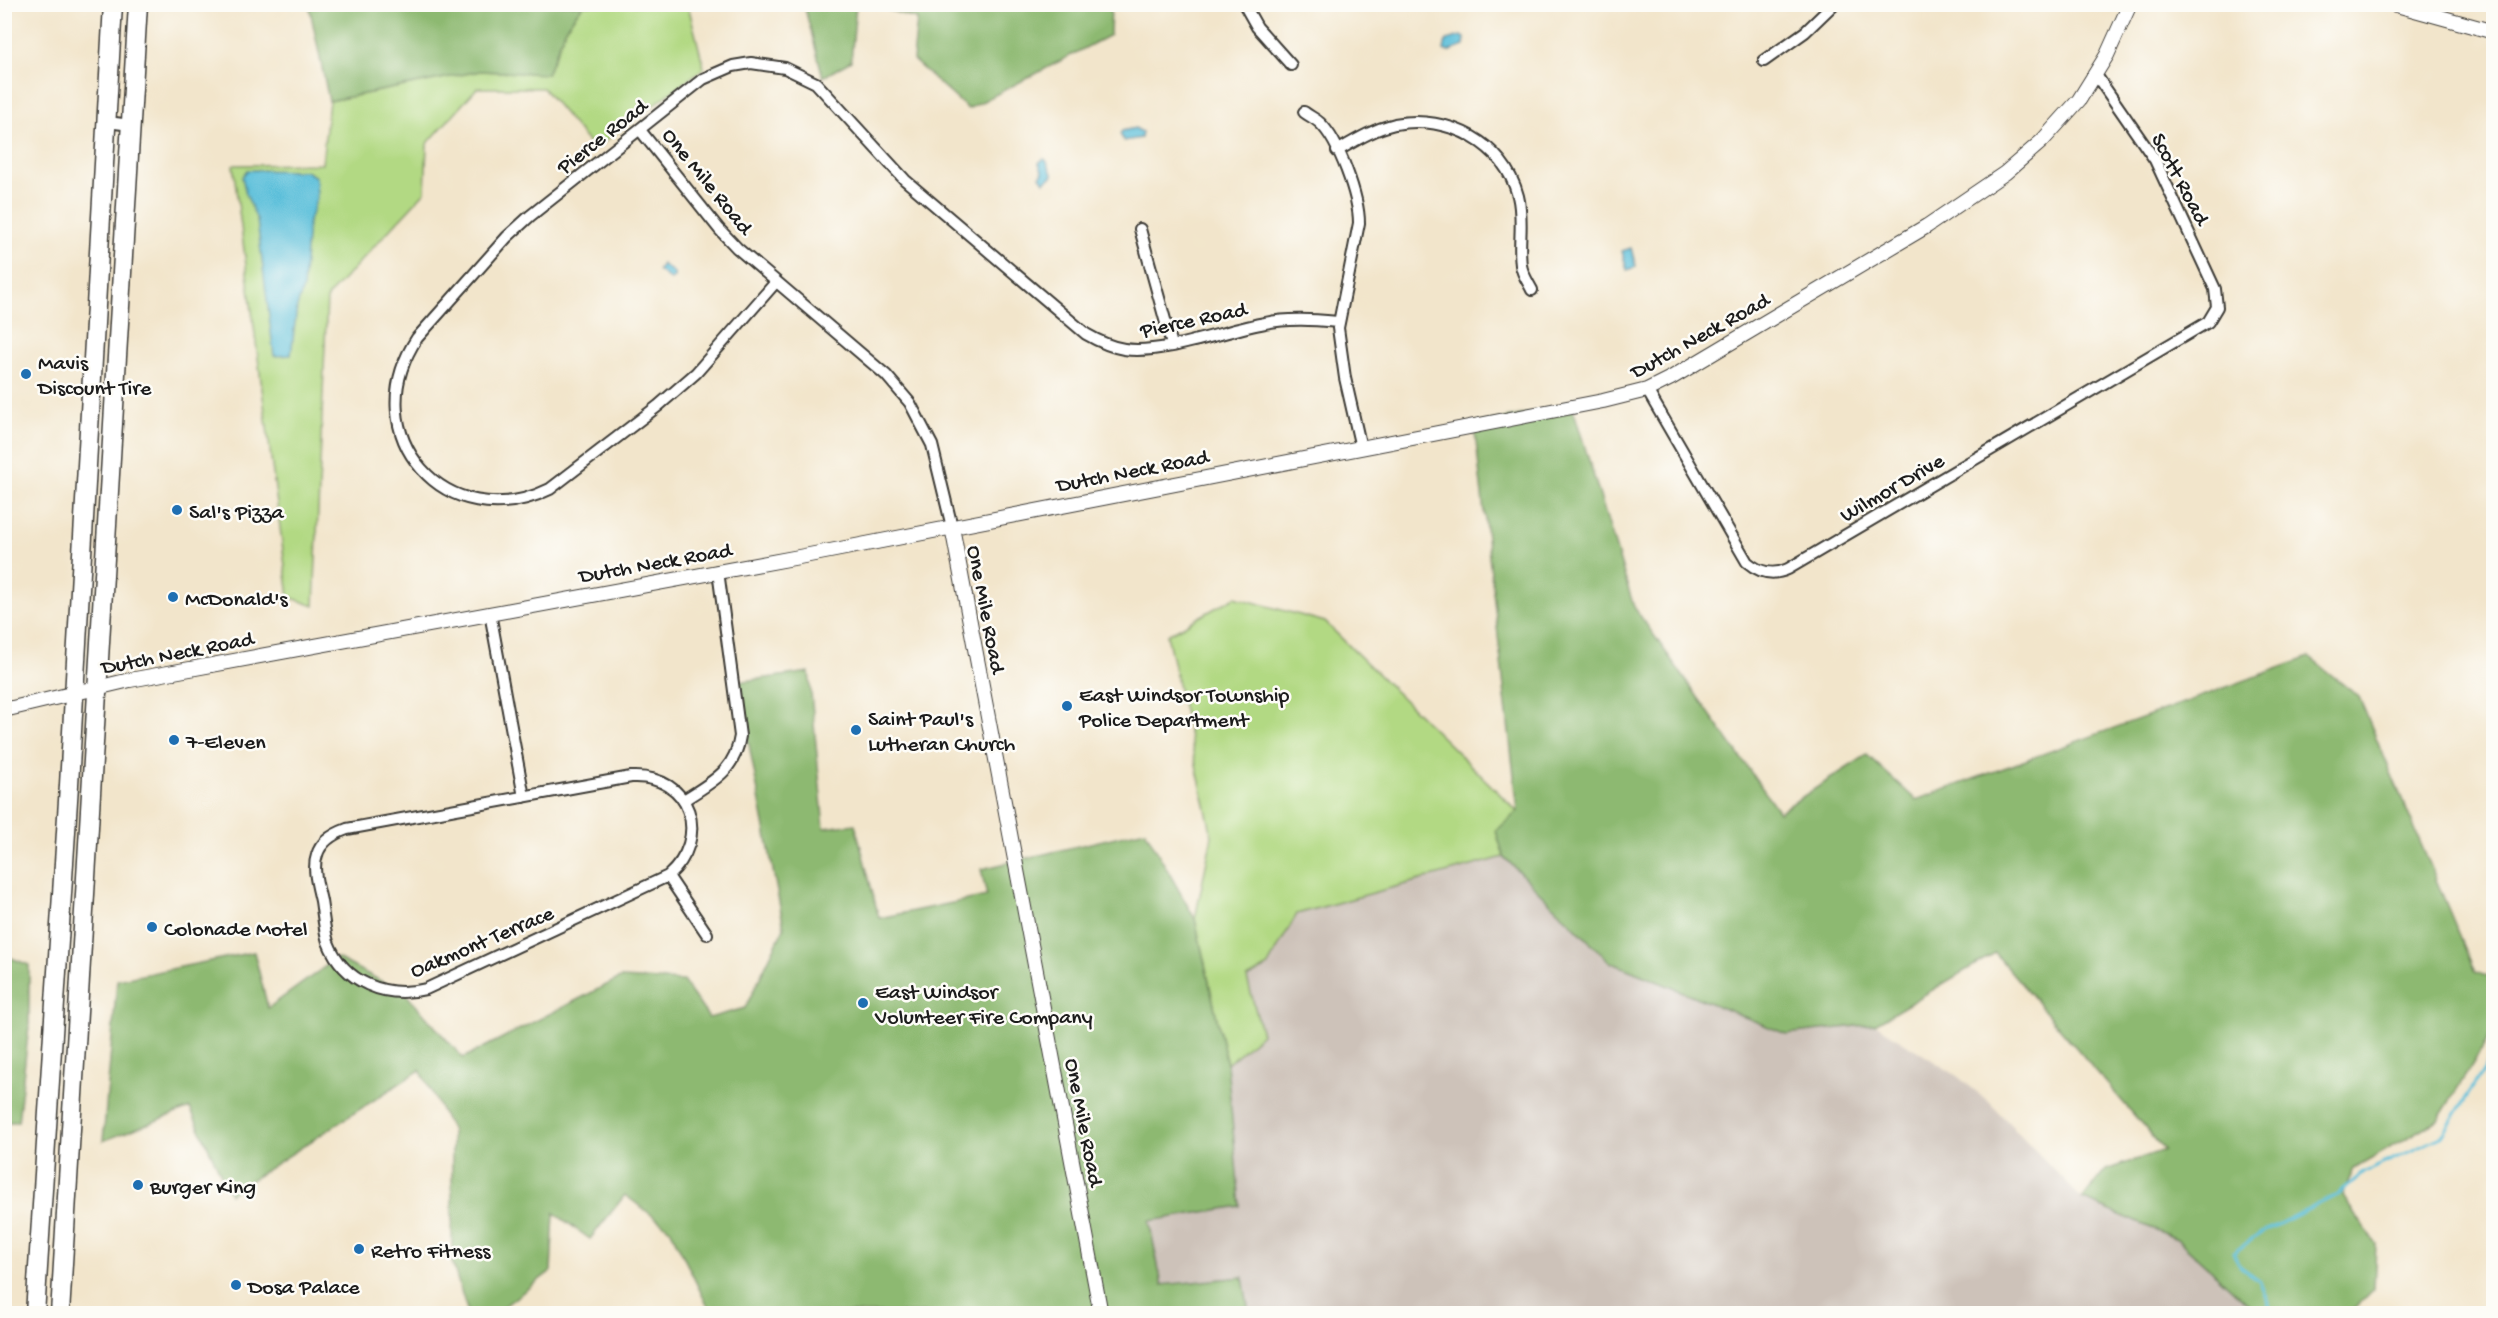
<svg xmlns="http://www.w3.org/2000/svg" width="2498" height="1318" font-family="'Gochi Hand',sans-serif">
	<rect width="100%" height="100%" fill="#fdfcf7"/>
	<filter id="ink" filterUnits="userSpaceOnUse"><feTurbulence type="fractalNoise" baseFrequency=".0167" numOctaves="2"/><feDisplacementMap in="SourceGraphic" scale="12" xChannelSelector="R" yChannelSelector="G"/><feConvolveMatrix kernelMatrix="1 2 1 2 8 2 1 2 1" color-interpolation-filters="sRGB"/></filter>
	<filter id="wash" filterUnits="userSpaceOnUse"><feTurbulence type="fractalNoise" baseFrequency=".008" numOctaves="4" result="noise"/><feDisplacementMap in="SourceGraphic" scale="24" xChannelSelector="R" yChannelSelector="G"/><feGaussianBlur stdDeviation="1.35" result="paint"/><feColorMatrix in="noise" values="0 0 0 0 0 0 0 0 0 0 0 0 0 0 0 0 0 1.4 0 .05"/><feComposite in="paint" operator="in"/></filter>
	<g filter="url(#wash)">
		<rect width="100%" height="100%" fill="#f2e5cb"/>
		<!-- industrial -->
		<path fill="#cdc2b9" d="M1504 857 1610 962 1786 1034 1875 1024 1957 1076 1988 1101 2082 1199 2177 1239 2249 1305 2253 1313H1249L1243 1277 1162 1285 1149 1221 1240 1206 1227 1064 1262 1034 1247 978 1267 967 1297 914Z"/>
		<!-- green -->
		<path fill="#b2d983" stroke="#677a50" stroke-width="1.5" d="M583 5H688L704 68 594 149 543 88H477L427 144 425 192 327 297 314 606 289 597 233 165 322 164 329 101 480 71 547 74 567 26Z
			M1235 597 1325 622 1518 812 1497 831 1504 857 1297 914 1267 967 1247 978 1262 1034 1227 1064 1195 919 1212 836 1167 635Z"/>
		<!-- forest -->
		<path fill="#8db971" stroke="#546a46" stroke-width="1.5" d="M309 5V4L583 5 567 26 547 74 480 71 329 101Z
			M804 5H856L851 61 823 77Z
			M873 5H1111L1110 35 968 109 913 60 917 19Z
			M1572 405 1634 607 1779 812 1867 755 1916 800 2309 657 2359 697 2475 972 2494 979 2493 1031 2438 1120 2354 1169 2342 1195 2376 1244 2374 1289 2350 1313H2253L2249 1305 2177 1239 2082 1199 2106 1170 2164 1150 1995 953 1875 1024 1786 1034 1610 962 1504 857 1496 831 1518 811 1474 424Z
			M809 672 824 828 855 824 879 918 987 896 981 869 1145 830 1195 919 1227 1064 1240 1206 1149 1221 1162 1285 1243 1277 1249 1313H711L670 1229 625 1195 590 1239 554 1213 551 1271 495 1313H468L452 1262V1131L420 1070 230 1194 190 1108 103 1141 117 980 254 952 268 1008 337 958 406 994 463 1058 620 978 683 981 709 1018 745 1008 784 928 737 682Z
			M4 955 29 965V1026L18 1122H5Z"/>
		<!-- water -->
		<path fill="#5cbfda" stroke="#3c6e7b" stroke-width="1.5" d="M1461 36 1465 38 1464 46 1448 52 1444 50 1446 40Z
			M1135 128 1142 132 1141 138 1124 141 1120 134 1122 131Z
			M1043 159 1046 160 1053 176 1044 182 1040 176 1043 173 1039 163Z
			M247 170 306 171 316 177 317 198 308 224 303 288 297 307 291 355 274 356 257 220 246 194 242 177Z
			M1631 248 1636 267 1627 270 1622 251Z
			M662 264 674 273V277L671 280 658 270Z"/>
		<g fill="none" stroke-linecap="round" stroke-linejoin="round">
			<!-- stream -->
			<path stroke="#5cbfda" stroke-width="3" d="M2273 1314 2259 1280 2241 1267 2233 1253 2261 1233 2337 1195 2363 1173 2441 1137 2490 1060"/>
		</g>
	</g>
	<g filter="url(#ink)">
		<g fill="none" stroke-linecap="round" stroke-linejoin="round">
			<!-- street casing -->
			<g stroke="#3c3a36" stroke-width="14">
				<path id="street" d="M1244 4 1257 27 1291 65
					M1764 61 1805 32 1834 4
					M1304 112C1309 116 1316 119 1320 123 1339 141 1359 197 1359 223L1338 328 1345 378 1361 448
					M107 122 131 125
					M640 130 719 229 737 248 886 375 910 403 932 445 952 527
					M1337 151C1356 140 1374 129 1395 124 1448 114 1504 143 1518 196 1524 220 1518 242 1521 265 1522 274 1528 282 1532 290
					M1140 229 1172 345
					M776 282 696 373 658 406 550 489C447 540 354 434 417 338L507 237 530 216 703 79 733 66 751 63 785 68 816 83 905 180 1086 334C1098 341 1111 347 1124 349 1164 355 1225 330 1265 323 1290 318 1314 320 1339 322
					M1647 390 1747 562C1760 573 1773 576 1788 569L2208 322 2217 307 2215 289 2155 160 2096 75
					M490 613 524 797
					M631 777C692 774 711 838 668 876L426 989C386 999 344 983 328 942 324 929 323 914 321 901 318 887 312 869 317 855 321 841 333 834 347 829Z
					M684 800C711 782 735 772 740 736L718 571
					M668 876 707 934"/>
			</g>
			<!-- secondary casing -->
			<g stroke="#3c3a36" stroke-width="16">
				<path id="secondary" d="M2393 4 2494 32
					M952 527 1101 1314
					M4 710 130 680 799 557 1603 401 1647 390 1671 378 1927 226 2005 173 2042 141 2079 100 2107 55 2130 4"/>
			</g>
			<!-- highway casing -->
			<g stroke="#3c3a36" stroke-width="21">
				<path id="highway" d="M35 1314 69 785 113 4
					M60 1314 138 4"/>
			</g>
			<!-- street -->
			<use href="#street" stroke="#fff" stroke-width="10"/>
			<!-- secondary -->
			<use href="#secondary" stroke="#fff" stroke-width="14"/>
			<!-- highway -->
			<use href="#highway" stroke="#fff" stroke-width="18"/>
		</g>
	</g>
	<!-- markers -->
	<g fill="#1f6fb2" stroke="#fdfcf7" stroke-width="2">
		<circle cx="26" cy="374" r="6"/>
		<circle cx="177" cy="510" r="6"/>
		<circle cx="173" cy="597" r="6"/>
		<circle cx="1067" cy="706" r="6"/>
		<circle cx="856" cy="730" r="6"/>
		<circle cx="174" cy="740" r="6"/>
		<circle cx="152" cy="927" r="6"/>
		<circle cx="863" cy="1003" r="6"/>
		<circle cx="138" cy="1185" r="6"/>
		<circle cx="359" cy="1249" r="6"/>
		<circle cx="236" cy="1285" r="6"/>
	</g>
	<g text-anchor="middle" stroke-width="5" stroke-linejoin="round" paint-order="stroke">
		<!-- street labels -->
		<g font-size="22" fill="#1c1c1c" stroke="#fdfcf7">
			<text transform="translate(601 135) rotate(-38)" y="8">Pierce Road</text>
			<text transform="translate(2182 178) rotate(62)" y="8">Scott Road</text>
			<text transform="translate(709 180) rotate(51)" y="8">One Mile Road</text>
			<text transform="translate(1193 318) rotate(-12)" y="8">Pierce Road</text>
			<text transform="translate(1699 334) rotate(-29)" y="8">Dutch Neck Road</text>
			<text transform="translate(1132 469) rotate(-11)" y="8">Dutch Neck Road</text>
			<text transform="translate(1891 486) rotate(-30)" y="8">Wilmor Drive</text>
			<text transform="translate(655 561) rotate(-10)" y="8">Dutch Neck Road</text>
			<text transform="translate(988 609) rotate(79)" y="8">One Mile Road</text>
			<text transform="translate(177 651) rotate(-11)" y="8">Dutch Neck Road</text>
			<text transform="translate(481 940) rotate(-23)" y="8">Oakmont Terrace</text>
			<text transform="translate(1086 1122) rotate(79)" y="8">One Mile Road</text>
		</g>
		<!-- poi labels -->
		<g font-size="22" fill="#1c1c1c" stroke="#fdfcf7" text-anchor="start">
			<text x="38" y="369">Mavis<tspan x="38" dy="25">Discount Tire</tspan></text>
			<text x="189" y="518">Sal's Pizza</text>
			<text x="185" y="605">McDonald's</text>
			<text x="1079" y="701">East Windsor Township<tspan x="1079" dy="25">Police Department</tspan></text>
			<text x="868" y="725">Saint Paul's<tspan x="868" dy="25">Lutheran Church</tspan></text>
			<text x="186" y="748">7-Eleven</text>
			<text x="164" y="935">Colonade Motel</text>
			<text x="875" y="998">East Windsor<tspan x="875" dy="25">Volunteer Fire Company</tspan></text>
			<text x="150" y="1193">Burger King</text>
			<text x="371" y="1257">Retro Fitness</text>
			<text x="248" y="1293">Dosa Palace</text>
		</g>
	</g>
	<!-- margin -->
	<rect width="2498" height="1318" fill="none" stroke="#fdfcf7" stroke-width="24"/>
</svg>
